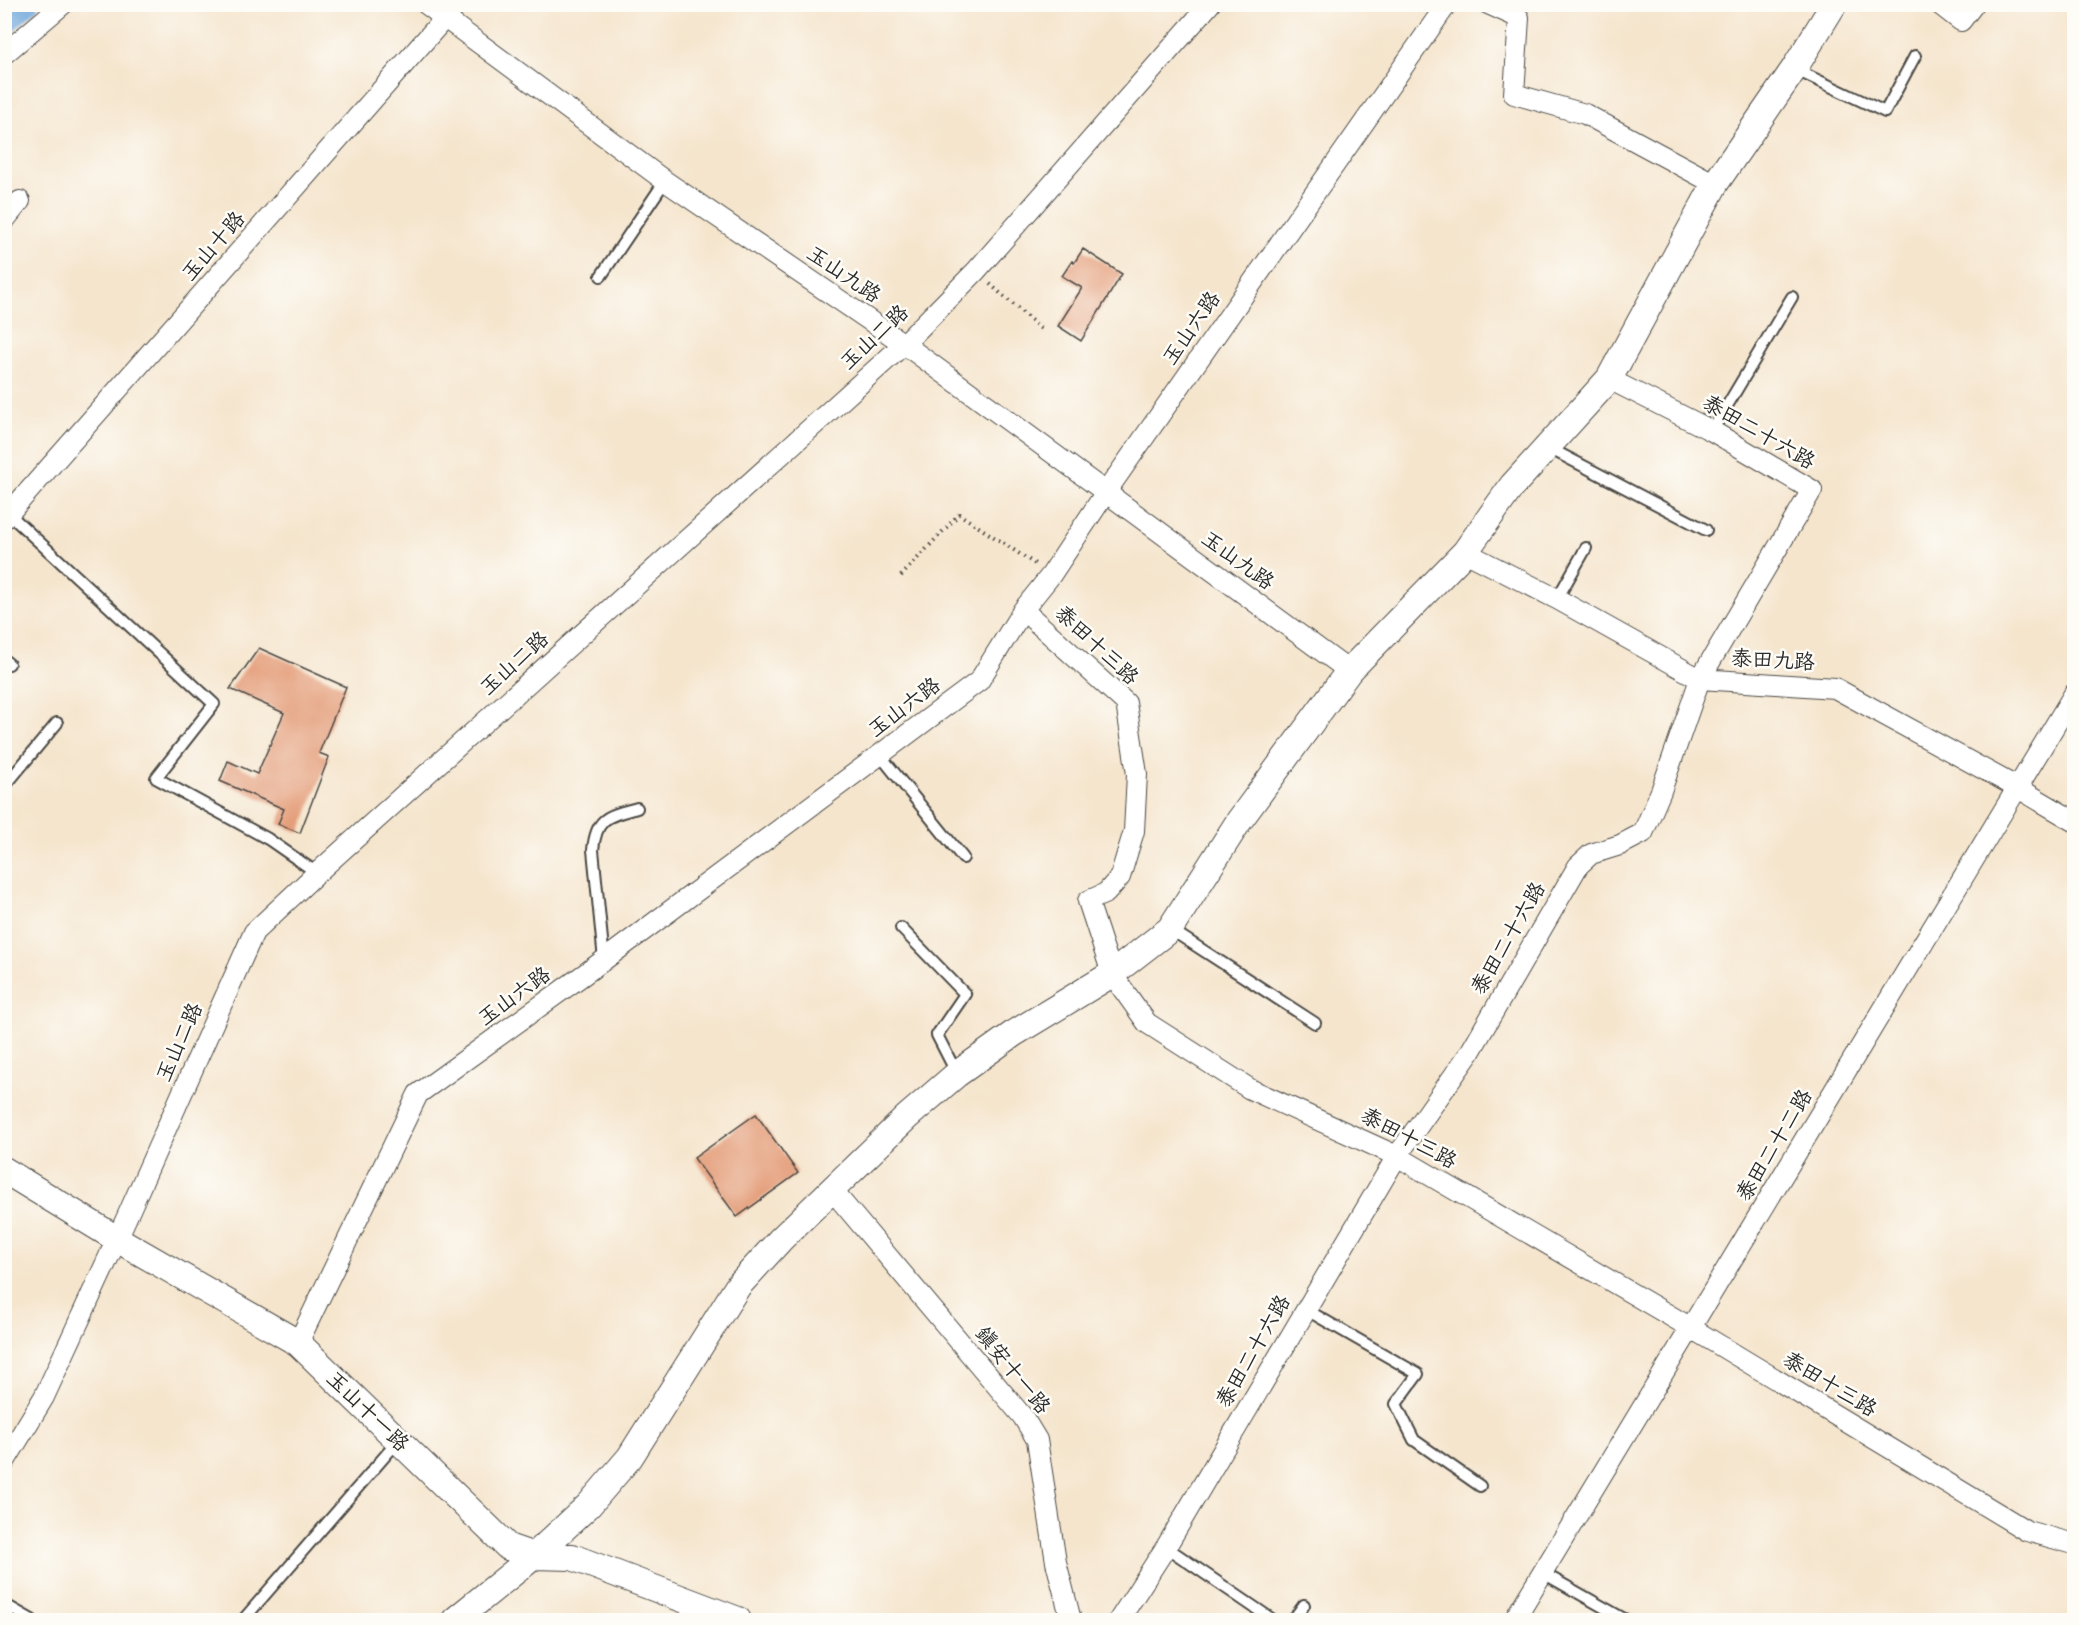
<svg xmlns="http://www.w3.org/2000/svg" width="2079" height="1625" font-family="Caveat,'LXGW WenKai TC',sans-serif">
	<rect width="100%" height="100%" fill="#fdfcf7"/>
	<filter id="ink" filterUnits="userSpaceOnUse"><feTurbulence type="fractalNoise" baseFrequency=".0167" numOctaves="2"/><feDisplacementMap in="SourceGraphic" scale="12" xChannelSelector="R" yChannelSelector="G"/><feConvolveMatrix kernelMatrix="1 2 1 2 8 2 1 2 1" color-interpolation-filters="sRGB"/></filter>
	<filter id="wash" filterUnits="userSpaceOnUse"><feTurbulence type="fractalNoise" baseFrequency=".008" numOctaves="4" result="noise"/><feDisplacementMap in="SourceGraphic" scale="24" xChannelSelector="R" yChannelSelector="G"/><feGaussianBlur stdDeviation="1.35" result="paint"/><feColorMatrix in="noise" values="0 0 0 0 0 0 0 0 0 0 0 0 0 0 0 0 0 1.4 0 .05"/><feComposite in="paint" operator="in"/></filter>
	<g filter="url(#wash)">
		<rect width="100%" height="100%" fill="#f5e5cd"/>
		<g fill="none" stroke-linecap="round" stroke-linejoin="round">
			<!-- canal -->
			<path stroke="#6aa4da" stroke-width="21" d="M4 25 28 4"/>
		</g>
		<g id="blocks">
			<!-- building -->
			<path fill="#e49e7a" d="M1083 249 1122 274 1081 341 1058 326 1082 288 1062 276 1072 261 1074 263Z
				M259 648 346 687 319 753 329 757 300 833 278 824 284 809 220 781 228 761 257 774 284 713 230 689Z
				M756 1114 798 1173 737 1217 694 1158Z"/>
		</g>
	</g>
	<g filter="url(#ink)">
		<use href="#blocks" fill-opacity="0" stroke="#494743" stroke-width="1.5"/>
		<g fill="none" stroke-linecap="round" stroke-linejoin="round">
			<!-- service casing -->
			<g stroke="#494743" stroke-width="14">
				<path id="service" d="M1794 69 1885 112 1915 56
					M601 276 665 181
					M1712 431 1792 297
					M1547 447 1706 530
					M9 514 214 704 156 778 268 839 317 873
					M1557 599 1586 548
					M4 660 9 664
					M880 755 963 858
					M4 787 57 723
					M901 928 965 994 937 1035 957 1074
					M1170 929 1315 1023
					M604 960 593 850C596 817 608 816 637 808
					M1305 1309 1418 1374 1396 1404 1414 1440 1480 1486
					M1166 1547 1273 1620
					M1543 1573 1626 1620
					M4 1604 32 1620
					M243 1620 398 1441
					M1293 1620 1304 1605"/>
			</g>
			<!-- minor casing -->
			<g stroke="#494743" stroke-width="22">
				<path id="minor" d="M426 4 665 181 904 344 1349 671
					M1488 4 1519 18 1514 94 1585 114 1715 184
					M1939 4 1961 21 1974 4
					M4 54 63 4
					M4 221 20 201
					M4 519 457 4
					M1465 552 1557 599 1700 679 1835 688 2018 788 2074 821
					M1023 610 1126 703 1137 774 1134 831 1120 877 1106 893 1088 901 1112 974 1147 1023 1250 1089 1397 1156 1691 1328 2027 1531 2074 1544
					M832 1190 1023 1417 1037 1440 1056 1562 1071 1620
					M298 1343 418 1094 604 960 979 681 1023 610 1051 575 1106 492 1447 4
					M4 1463 44 1397 117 1239 254 932 317 873 904 344 976 271 1210 4
					M1119 1620 1166 1547 1397 1156 1469 1054 1578 866 1591 854 1620 845 1643 833 1661 791 1700 679 1812 490 1712 431 1609 379
					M1514 1620 2074 694"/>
			</g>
			<!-- tertiary casing -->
			<g stroke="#494743" stroke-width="28">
				<path id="tertiary" d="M4 1170 117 1239 298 1343 508 1547 534 1556 572 1557 738 1620
					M455 1620 534 1556 589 1505 630 1457 738 1286 781 1239 907 1117 957 1074 1013 1034 1112 974 1170 929 1239 821 1349 671 1465 552 1512 486 1609 379 1715 184 1794 69 1834 4"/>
			</g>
			<!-- path -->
			<path stroke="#494743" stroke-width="4" stroke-dasharray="1.5 4.5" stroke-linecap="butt" d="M990 284 1041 329
				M901 576 959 514 1035 564"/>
			<!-- service -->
			<use href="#service" stroke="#fff" stroke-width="10"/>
			<!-- minor -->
			<use href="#minor" stroke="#fff" stroke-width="20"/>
			<!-- tertiary -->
			<use href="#tertiary" stroke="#fff" stroke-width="26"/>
		</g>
	</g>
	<g text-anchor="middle" stroke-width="5" stroke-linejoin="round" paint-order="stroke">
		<!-- street labels -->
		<g font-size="21" fill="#2b2b2b" stroke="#fdfcf7">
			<text transform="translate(213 246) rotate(-49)" y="7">玉山十路</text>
			<text transform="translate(844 274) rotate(34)" y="7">玉山九路</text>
			<text transform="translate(1191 328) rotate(-55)" y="7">玉山六路</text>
			<text transform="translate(874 337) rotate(-43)" y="7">玉山二路</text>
			<text transform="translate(1759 432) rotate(30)" y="7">泰田二十六路</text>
			<text transform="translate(1238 560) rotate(36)" y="7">玉山九路</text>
			<text transform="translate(1097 645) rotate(43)" y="7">泰田十三路</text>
			<text transform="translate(1773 660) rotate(3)" y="7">泰田九路</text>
			<text transform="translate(514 663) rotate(-42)" y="7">玉山二路</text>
			<text transform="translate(904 707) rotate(-37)" y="7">玉山六路</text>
			<text transform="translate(1508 938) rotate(-60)" y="7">泰田二十六路</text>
			<text transform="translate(514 996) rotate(-36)" y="7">玉山六路</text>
			<text transform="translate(179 1042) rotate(-66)" y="7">玉山二路</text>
			<text transform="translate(1409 1138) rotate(28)" y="7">泰田十三路</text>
			<text transform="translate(1774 1145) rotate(-59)" y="7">泰田二十二路</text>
			<text transform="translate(1253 1351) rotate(-60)" y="7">泰田二十六路</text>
			<text transform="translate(1013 1370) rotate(51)" y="7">鎮安十一路</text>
			<text transform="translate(1830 1384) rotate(31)" y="7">泰田十三路</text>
			<text transform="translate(368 1411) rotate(44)" y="7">玉山十一路</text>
		</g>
	</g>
	<!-- margin -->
	<rect width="2079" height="1625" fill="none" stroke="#fdfcf7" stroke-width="24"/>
</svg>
